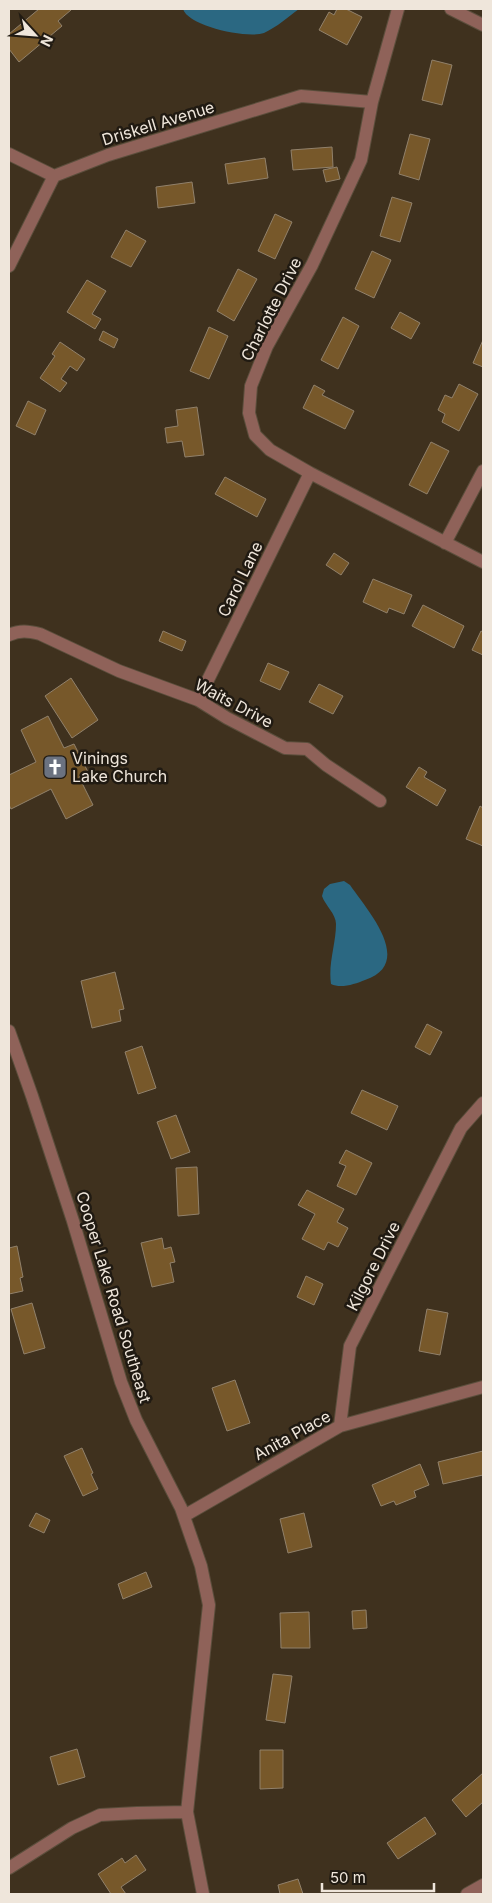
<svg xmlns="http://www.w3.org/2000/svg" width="492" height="1903" font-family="Inter,sans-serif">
	<rect width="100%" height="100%" fill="#3f311e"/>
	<!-- water -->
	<path fill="#2b6882" d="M183 9H299C288 17 277 27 264 33 247 39 188 26 183 9Z
		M344 881 350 885C368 911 415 963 365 980 355 984 341 989 331 984 328 963 336 944 336 924 336 914 325 905 322 896L324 889 330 884Z"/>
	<!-- building -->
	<path fill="#77582a" stroke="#91816b" d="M39 9H69L71 10 58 21 62 26 19 62 9 49V34Z
		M337 9H346L362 17 347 45 319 30 329 12 334 15Z
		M432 60 452 65 442 105 422 100Z
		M410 134 430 139 419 180 399 174Z
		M332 147 333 167 293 170 291 150Z
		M265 158 268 178 228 184 225 164Z
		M337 167 340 179 326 182 323 170Z
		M192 182 195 203 158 208 156 187Z
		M392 197 412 203 400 242 380 236Z
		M275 214 292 222 275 259 258 251Z
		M126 230 146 241 131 267 111 257Z
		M372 251 391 260 374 298 355 289Z
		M238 269 257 279 234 321 217 311Z
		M87 280 106 291 92 314 101 319 95 329 67 312Z
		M400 312 420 323 411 339 391 328Z
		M343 317 359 326 338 369 321 360Z
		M209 327 228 336 209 379 190 371Z
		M103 331 118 339 114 348 99 340Z
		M483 340V367L473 363Z
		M60 342 85 359 77 371 70 366 61 379 67 383 60 392 40 378 55 356 52 354Z
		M459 384 478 394 459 431 442 422 445 414 438 410 445 395 452 398Z
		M314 385 325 391 322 395 354 411 345 429 303 408Z
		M28 401 46 410 35 435 16 426Z
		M197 407 204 455 185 457 182 441 167 443 165 428 178 426 176 410Z
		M431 442 449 451 427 494 409 485Z
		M225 477 266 499 257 517 215 494Z
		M334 553 349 563 341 575 326 565Z
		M373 579 412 595 404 614 389 608 387 613 363 602Z
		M423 605 464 626 454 648 412 626Z
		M163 631 186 641 182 651 159 641Z
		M481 631 483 632V655L472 650Z
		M268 663 289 672 280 690 260 681Z
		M71 678 98 720 72 738 45 696Z
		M319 684 343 696 333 714 309 702Z
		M48 716 64 748 74 744 88 772 79 777 93 805 66 819 51 789 11 809 9 805V775L36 762 21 730Z
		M419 767 427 772 424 777 446 790 437 806 406 787Z
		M480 806 483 808V846L466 839Z
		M115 972 124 1009 119 1010 121 1021 92 1028 81 981Z
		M427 1024 442 1032 430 1055 415 1047Z
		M142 1046 156 1088 138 1094 125 1052Z
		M362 1090 398 1106 387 1130 351 1113Z
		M176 1115 190 1152 171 1159 157 1122Z
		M346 1150 372 1163 356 1195 337 1186 346 1166 339 1163Z
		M197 1167 199 1214 178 1216 176 1168Z
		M307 1190 344 1209 337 1222 348 1228 338 1247 328 1242 324 1250 302 1239 315 1214 298 1205Z
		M162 1238 164 1249 171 1247 175 1262 170 1263 174 1282 152 1287 141 1243Z
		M17 1246 23 1277 20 1278 23 1291 9 1294V1248Z
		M306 1276 323 1284 314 1305 297 1297Z
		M32 1303 45 1348 24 1354 11 1309Z
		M427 1309 448 1313 440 1355 419 1351Z
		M235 1380 250 1423 227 1431 212 1388Z
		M82 1448 93 1473 91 1474 98 1489 83 1496 64 1456Z
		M483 1451V1475L443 1484 438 1462Z
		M420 1464 429 1485 414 1491 416 1497 396 1505 394 1501 381 1506 372 1485Z
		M36 1513 50 1520 44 1533 29 1526Z
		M304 1513 312 1547 288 1553 280 1519Z
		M146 1572 152 1587 123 1599 118 1584Z
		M366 1610 367 1628 353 1629 352 1611Z
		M309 1612 310 1648H281L280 1613Z
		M273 1674 292 1676 285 1723 266 1720Z
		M77 1749 85 1777 58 1785 50 1757Z
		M260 1750H283V1788L260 1789Z
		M483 1773V1802L466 1817 452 1800Z
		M425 1817 436 1834 398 1859 387 1843Z
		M136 1855 146 1870 121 1887 126 1894H111L98 1874 122 1858 125 1863Z
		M298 1879 303 1894H280L278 1885Z"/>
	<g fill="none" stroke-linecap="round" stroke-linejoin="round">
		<!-- minor casing -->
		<g stroke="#5b4e3c" stroke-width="14">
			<path id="minor" d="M398 9 372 102 361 160 312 265 267 346 251 386 249 413 255 435 270 450 310 473 483 562
				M451 9 483 25
				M9 154 54 176
				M9 266 54 176 108 155 301 96 372 102
				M445 543 483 471
				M9 635C20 630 28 631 40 634L119 671 198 700 227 718 285 748 307 749 326 765 380 801
				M198 700 310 473
				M9 1031 32 1096 73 1221 121 1382 136 1420 181 1508 201 1566 209 1605 187 1812 203 1894
				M340 1426 350 1346 461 1128 483 1103
				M184 1516 340 1426 483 1387
				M9 1868 72 1828 100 1815 137 1813 187 1812
				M467 1894 483 1885"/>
		</g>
		<!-- minor -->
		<use href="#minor" stroke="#8f6259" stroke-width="12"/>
	</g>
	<!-- icons -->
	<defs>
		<g id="church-square" transform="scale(1.25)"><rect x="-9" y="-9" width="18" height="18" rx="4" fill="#6b7280" stroke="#201a12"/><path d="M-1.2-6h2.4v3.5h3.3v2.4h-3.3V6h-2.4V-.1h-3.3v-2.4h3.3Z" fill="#fff"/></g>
	</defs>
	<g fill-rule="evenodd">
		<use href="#church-square" x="55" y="767"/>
	</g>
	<g text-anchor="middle" stroke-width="5" stroke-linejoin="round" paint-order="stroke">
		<!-- street labels -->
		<g font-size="16" fill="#efe6db" stroke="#201a12">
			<text transform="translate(158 123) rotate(-17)" y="6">Driskell Avenue</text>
			<text transform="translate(271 309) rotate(-63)" y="6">Charlotte Drive</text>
			<text transform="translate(240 579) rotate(-64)" y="6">Carol Lane</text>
			<text transform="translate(234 703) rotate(28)" y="6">Waits Drive</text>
			<text transform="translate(373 1266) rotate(-63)" y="6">Kilgore Drive</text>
			<text transform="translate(114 1297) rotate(73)" y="6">Cooper Lake Road Southeast</text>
			<text transform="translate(292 1435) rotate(-29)" y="6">Anita Place</text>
		</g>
		<!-- poi labels -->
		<g font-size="16" fill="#efe6db" stroke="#201a12" text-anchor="start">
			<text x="72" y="764">Vinings<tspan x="72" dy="18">Lake Church</tspan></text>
		</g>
	</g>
	<!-- border -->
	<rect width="492" height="1903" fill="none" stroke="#efe6db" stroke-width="20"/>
	<!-- north arrow -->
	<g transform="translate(35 35) rotate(116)" stroke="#201a12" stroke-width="4" paint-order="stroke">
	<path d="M0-4L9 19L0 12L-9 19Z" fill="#efe6db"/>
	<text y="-8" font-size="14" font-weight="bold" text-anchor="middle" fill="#efe6db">N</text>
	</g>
	<!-- scale -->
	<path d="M322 1883v8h112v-8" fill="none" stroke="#efe6db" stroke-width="2.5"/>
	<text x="330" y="1883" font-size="15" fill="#efe6db" stroke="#201a12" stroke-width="4" paint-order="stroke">50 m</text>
</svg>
